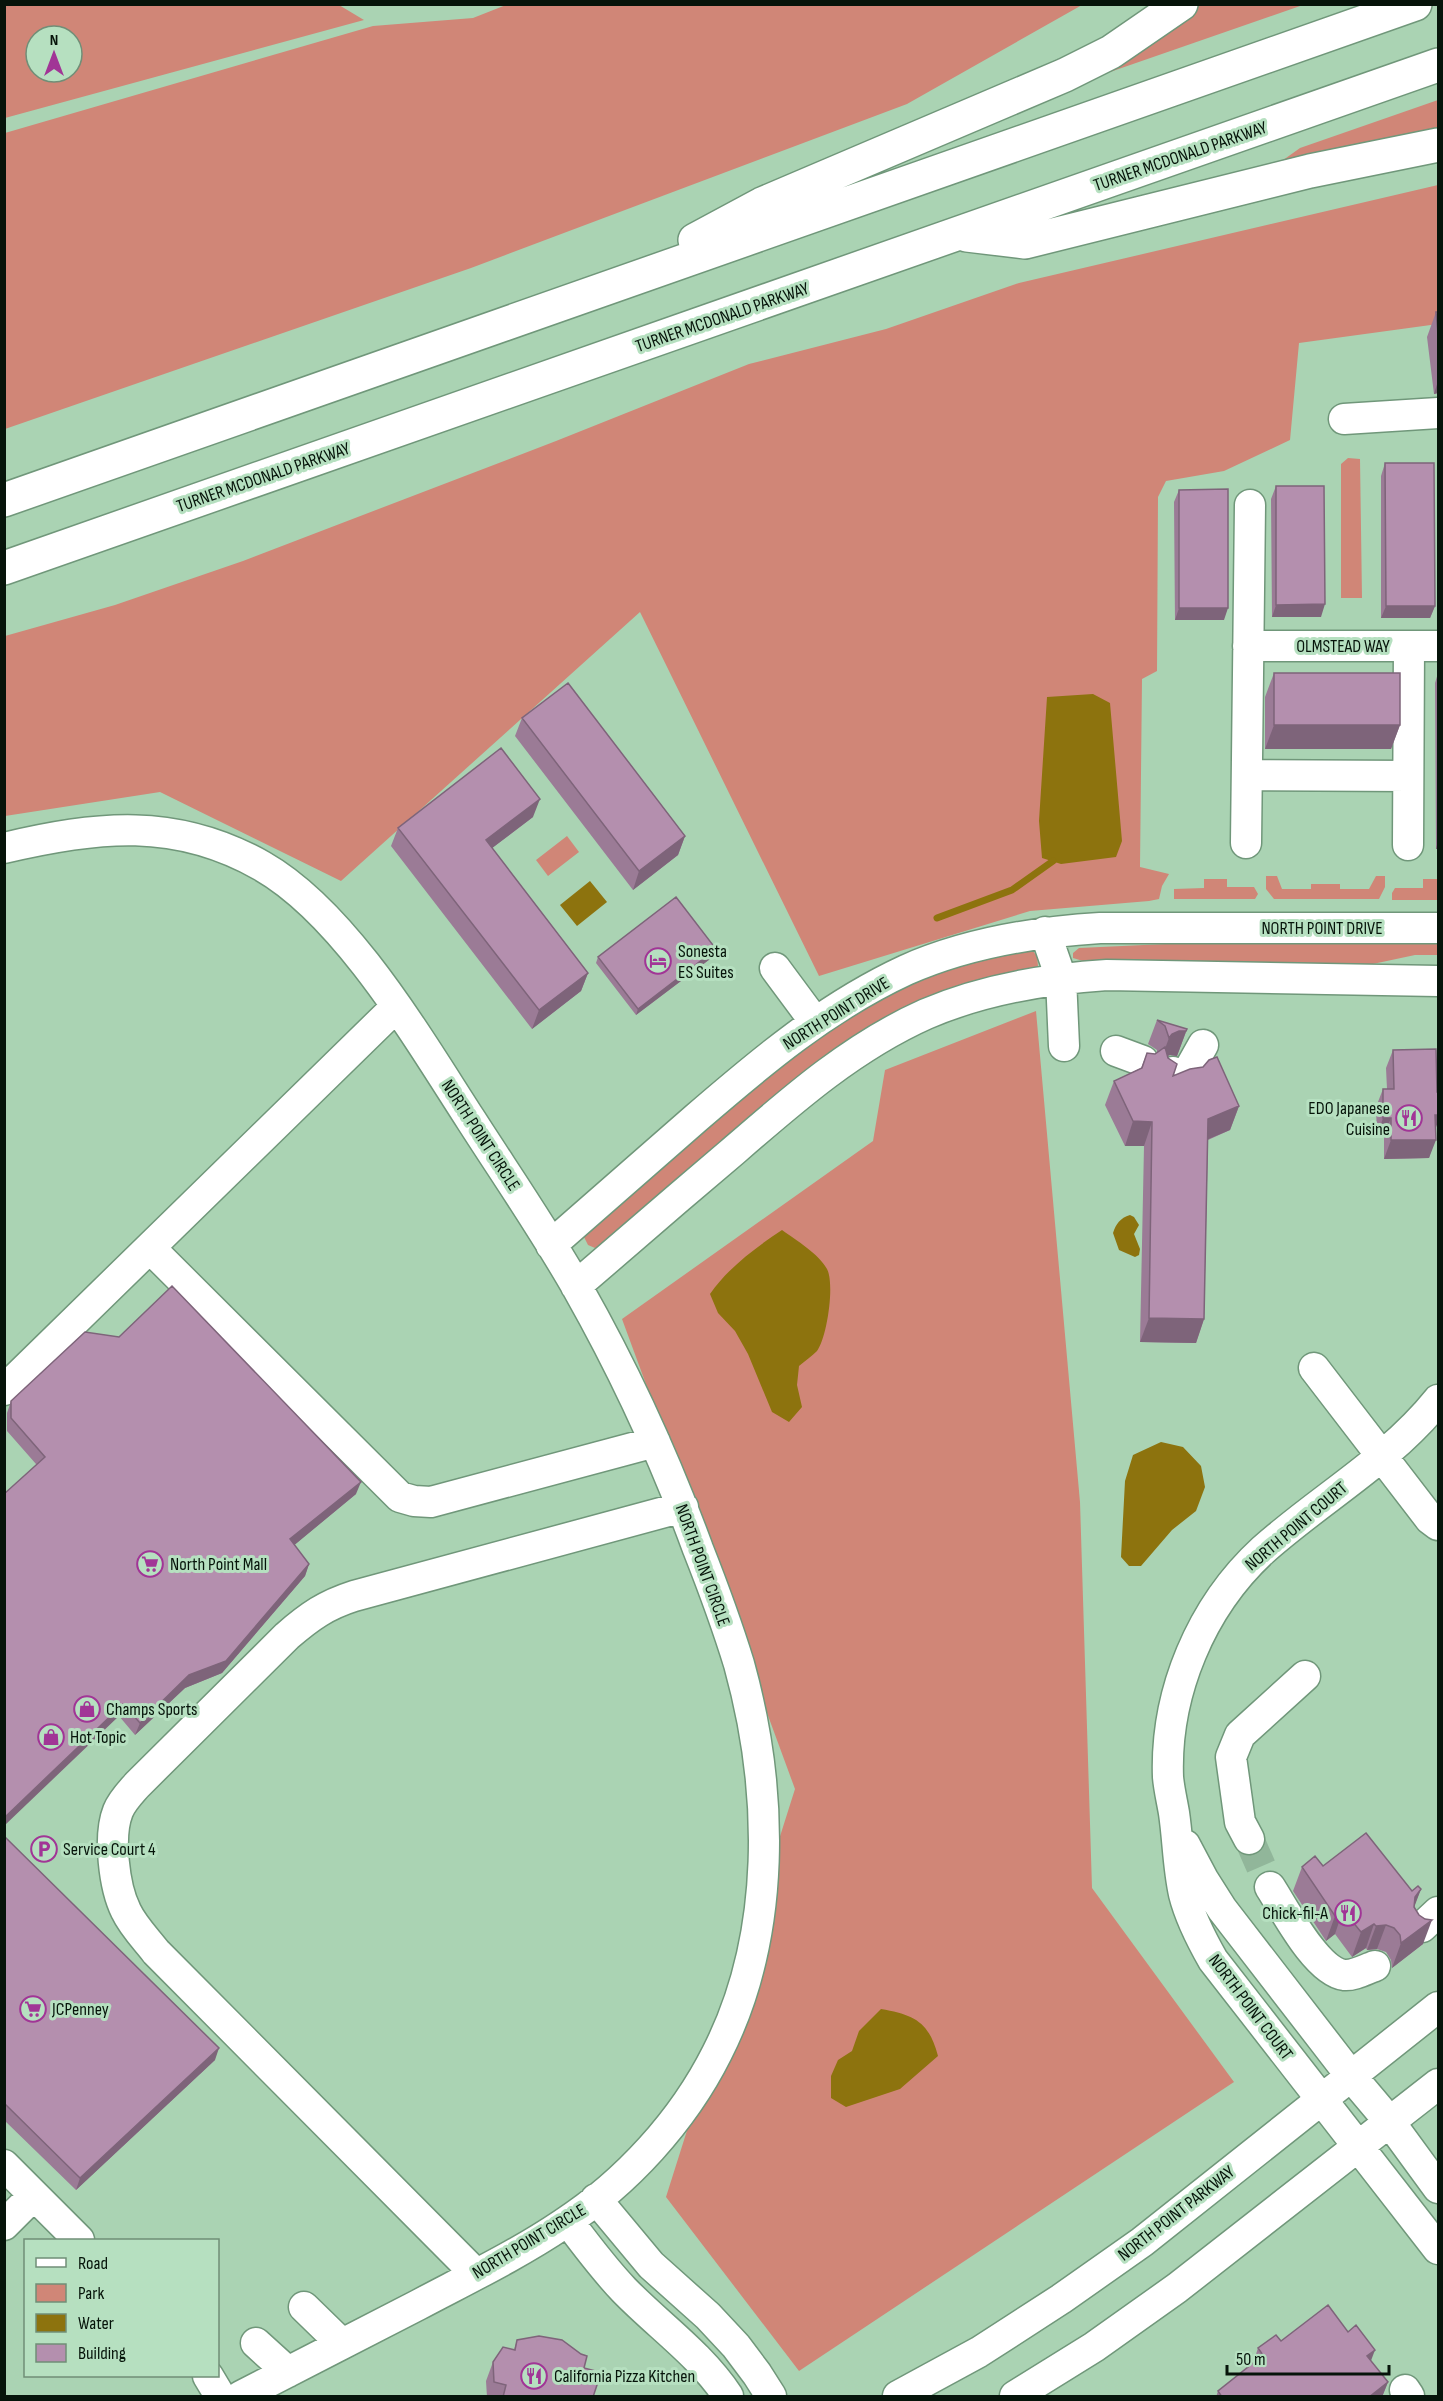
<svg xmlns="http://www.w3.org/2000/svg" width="1443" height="2401" font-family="'Sofia Sans Condensed',sans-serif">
	<rect width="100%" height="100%" fill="#aad3b3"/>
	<!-- green -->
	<path fill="#d08677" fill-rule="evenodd" d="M339 5 364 20 5 118V5ZM36 36H72V72H36Z
		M506 5H1082L907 104 471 268 5 429V133L373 26 473 18Z
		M1200 5H1303L1110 72 1108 63 1149 43Z
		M1438 100V134L1279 163 1300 148Z
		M1438 185V324L1299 343 1290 440 1224 471 1166 481 1158 497 1157 671 1142 679 1140 867 1169 874 1162 886 1159 899 1149 901 1030 911 819 976 640 612 341 881 160 792 5 816V636L115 605 243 561 556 441 749 364 886 329 1019 283Z
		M1348 458 1360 459 1362 598H1341V464Z
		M567 836 579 852 548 876 536 860Z
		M1266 876H1277L1282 889H1311V884H1340V889H1369L1376 876H1385V887L1379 899H1274L1266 889Z
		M1204 879H1227V887H1254L1258 894 1255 899H1174V889L1204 888Z
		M1423 879H1438V900H1392V893L1395 888H1423Z
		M1438 940V955H1415L1368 965H1207L1083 961 1073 958V953L1079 948 1230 941Z
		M1032 950 1037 956 1038 966 1030 971 965 987 607 1244 595 1248 588 1245 584 1237 585 1229C628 1193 671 1157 714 1121 792 1055 873 987 974 961 994 956 1012 951 1032 950Z
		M1036 1011 1080 1502 1092 1888 1234 2082 799 2371 666 2197 795 1789 622 1319 873 1141 885 1070Z"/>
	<!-- water -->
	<path fill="#8d730e" d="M1093 694 1110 703 1122 841 1116 857 1061 864 1042 858 1039 821 1047 697Z
		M590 881 607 902 577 926 560 905Z
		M1130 1215 1134 1217 1139 1225 1134 1234 1140 1249 1139 1255 1135 1257 1119 1250 1113 1233C1116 1224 1120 1218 1130 1215Z
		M782 1230C796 1240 819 1254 827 1269 835 1284 827 1338 817 1351 812 1356 805 1361 799 1366L797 1385 802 1407 789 1422 772 1412 748 1354 735 1331 718 1313 710 1294C729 1267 755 1248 782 1230Z
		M1161 1442 1183 1447 1201 1466 1205 1487 1196 1511 1172 1530 1141 1566H1129L1121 1557 1125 1481 1133 1455Z
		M881 2009C915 2015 929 2022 938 2056L900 2089 846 2107 831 2098V2076L838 2060 852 2051 859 2031Z"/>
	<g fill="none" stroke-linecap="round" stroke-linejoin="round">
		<!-- stream -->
		<path stroke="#8d730e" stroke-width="7" d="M937 918 1012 890 1053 861"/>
		<!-- minor-tunnel -->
		<path stroke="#91b69a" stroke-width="30" stroke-dasharray="30 15" stroke-linecap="butt" d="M1249 1839 1270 1887"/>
		<!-- minor casing -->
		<g stroke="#70977a" stroke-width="33">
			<path id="minor" d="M1344 419 1438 413
				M1248 646H1438
				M1247 775 1408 776
				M1246 843 1250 505
				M1408 845 1409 646
				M4 848C97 826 176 817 262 866 346 914 419 1040 471 1120 507 1176 545 1231 578 1289 625 1372 665 1459 698 1549 713 1587 727 1625 739 1664 774 1790 777 1935 717 2053 683 2121 626 2183 563 2224 517 2255 467 2279 418 2305 359 2335 300 2366 241 2396
				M1045 932 1061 978 1064 1046
				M775 968 815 1022
				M1116 1051 1143 1061
				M1173 1072 1185 1077 1203 1045
				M551 1245C599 1203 647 1161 695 1119 761 1062 826 1007 906 970 967 943 1034 932 1100 928H1438
				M150 1248 400 1497 414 1501 431 1502 655 1442
				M576 1286C628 1241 679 1197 731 1153 792 1100 852 1047 926 1014 984 989 1045 979 1107 975L1438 981
				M1314 1368 1430 1519 1438 1525
				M4 1390 396 1007
				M1438 1400C1390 1460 1320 1499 1263 1550 1201 1607 1165 1693 1168 1777 1169 1789 1172 1801 1174 1813 1178 1840 1178 1867 1184 1894 1190 1918 1201 1939 1213 1960L1438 2249
				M1249 1839 1240 1822 1231 1757 1240 1735 1305 1676
				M1185 1845 1203 1879 1222 1909 1351 2076 1389 2121 1438 2188
				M1270 1887C1285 1910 1316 1971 1344 1975 1354 1976 1366 1969 1375 1966
				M1422 1927 1438 1912
				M4 2165 79 2240
				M596 2199 651 2265 708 2316 736 2346 757 2374 771 2396
				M568 2221C586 2245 603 2268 624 2290 659 2326 700 2354 728 2396
				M4 2225 34 2195
				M476 2274 156 1952C146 1939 133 1926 126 1911 114 1887 108 1836 118 1811 122 1801 130 1793 137 1785L287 1636C310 1616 326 1605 354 1596L683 1507
				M304 2307 342 2344
				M256 2343 288 2372
				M208 2376 220 2396
				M1405 2390 1409 2396
				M898 2396 979 2352 1061 2299 1142 2242 1438 2007
				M1015 2396 1094 2347 1177 2288 1438 2084"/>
		</g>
		<!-- highway casing -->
		<g stroke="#70977a" stroke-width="36">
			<path id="highway" d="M967 235 1025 242 1310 171 1438 145
				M695 240 762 204 1065 75 1111 52 1181 4
				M4 500 1415 4
				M4 568 1438 65"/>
		</g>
		<!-- minor -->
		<use href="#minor" stroke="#fff" stroke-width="30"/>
		<!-- highway -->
		<use href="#highway" stroke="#fff" stroke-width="33"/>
	</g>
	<!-- wall -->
	<path fill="#9b7b96" d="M1436 312H1438V393L1434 394 1427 337Z
		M1385 463 1435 606 1430 618H1381V476Z
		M1276 486 1321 617H1272L1271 499Z
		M1179 490 1224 620H1175L1174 502Z
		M1274 673 1400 725 1391 749H1265V697Z
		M1438 673V849H1436L1435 683Z
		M522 718 685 836 678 855 633 890 515 736Z
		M533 817 492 848 588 973 581 991 532 1029 391 846 398 828Z
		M716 949 714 956 636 1015 596 963 598 957Z
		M1157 1020 1187 1029 1177 1056 1170 1055 1167 1056 1173 1076 1239 1106 1230 1130 1208 1140 1204 1319 1196 1343 1140 1342 1144 1146H1125L1105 1105 1114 1081 1141 1068 1147 1053 1155 1054 1157 1052V1050L1148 1044Z
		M1393 1050 1436 1130 1429 1158 1384 1159V1136H1377L1376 1107 1383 1089H1387L1386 1068Z
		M11 1401 356 1494 294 1545 309 1564 305 1576 222 1673 185 1688 135 1735 119 1716 36 1464 7 1431V1413Z
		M4 1836 215 2060 76 2190 4 2120Z
		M1323 1866 1412 1891 1421 1889 1414 1906 1423 1944 1392 1968 1391 1960 1386 1952 1377 1949 1367 1950 1366 1948 1352 1957 1335 1934 1326 1941 1293 1891 1302 1867Z
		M517 2340 584 2368 593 2397H487L486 2381 493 2362 514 2350Z
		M1281 2341 1371 2361 1388 2382 1382 2397H1216L1218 2391 1253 2363 1258 2348Z"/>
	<!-- shaded-wall -->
	<path fill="#7e647a" d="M1438 381V393L1434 394Z
		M1325 604 1321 617H1272L1276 605Z
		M1386 606H1435L1430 618H1381Z
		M1179 608H1228L1224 620H1175Z
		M1274 725H1400L1391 749H1265Z
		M540 799 533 817 479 858 486 840Z
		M685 836 678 855 633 890 639 871Z
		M1438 841V849H1436Z
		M716 949 714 956 636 1015 638 1009Z
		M588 973 581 991 532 1029 539 1010Z
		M1187 1029 1177 1056 1170 1055 1163 1058 1160 1062 1169 1038 1172 1034 1179 1031Z
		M1239 1106 1230 1130 1199 1143 1208 1119Z
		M1435 1115H1438V1122L1434 1133Z
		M1383 1118H1391L1384 1136H1377Z
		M1133 1121 1152 1122 1144 1146H1125Z
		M1391 1140H1436L1429 1158 1384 1159Z
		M1149 1318 1204 1319 1196 1343 1140 1342Z
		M361 1482 356 1494 286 1552 290 1539Z
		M309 1564 305 1576 222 1673 185 1688 135 1735 140 1723 189 1675Z
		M123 1704 119 1716 4 1826V1818Z
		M1421 1889 1412 1913 1415 1897Z
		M1343 1910 1335 1934 1326 1941 1335 1916Z
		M1432 1920 1423 1944 1392 1968 1401 1943Z
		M1374 1924 1366 1948 1352 1957 1361 1932Z
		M1386 1925 1377 1949 1367 1950 1376 1926Z
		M219 2048 215 2060 76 2190 80 2178Z
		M1375 2350 1366 2374 1367 2356Z
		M1388 2382 1382 2397H1369Z"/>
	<!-- building -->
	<path fill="#b48fae" stroke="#7e647a" stroke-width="1.5" d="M1436 312H1438V334Z
		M1385 463H1434L1435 606H1386Z
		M1276 486H1324L1325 604 1276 605Z
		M1228 489V608H1179V490Z
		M1274 673H1400V725H1274Z
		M568 683 685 836 639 871 522 718Z
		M501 748 540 799 486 840 588 973 539 1010 398 828Z
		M676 897 716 949 638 1009 598 957Z
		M1157 1020 1187 1029 1186 1031H1179L1172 1034 1169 1038 1165 1026Z
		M1165 1047 1168 1058 1177 1064 1173 1076 1190 1069 1203 1067 1209 1060 1217 1057 1239 1106 1208 1119 1204 1319 1149 1318 1152 1122 1133 1121 1114 1081 1142 1068 1147 1053 1155 1054Z
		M1436 1049 1437 1092H1438V1115H1435L1436 1140H1391V1118H1383V1089H1394L1393 1050Z
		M172 1286 361 1482 290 1539 309 1564 226 1661 189 1675 140 1723 123 1704 4 1818V1494L45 1457 11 1418V1401L85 1332 119 1337Z
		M1366 1833 1412 1891 1418 1886 1421 1889 1415 1897 1414 1907 1419 1915 1425 1919 1432 1920 1401 1943 1400 1935 1394 1928 1386 1925 1376 1926 1374 1924 1361 1932 1343 1910 1335 1916 1302 1867 1315 1856 1323 1866Z
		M4 1836 219 2048 80 2178 4 2103Z
		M1328 2305 1348 2332 1356 2325 1375 2350 1367 2356 1388 2382 1369 2397H1222L1218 2391 1263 2355 1258 2348 1276 2335 1281 2341Z
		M539 2336 562 2340 581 2354 587 2356 584 2368 596 2371 598 2382 593 2397H503L506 2385 494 2382 493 2362 503 2347 515 2350 517 2340Z"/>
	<!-- icons -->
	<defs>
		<g id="hotel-ring" transform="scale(1.35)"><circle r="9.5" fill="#b6e0c0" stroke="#a13596" stroke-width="1.5"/><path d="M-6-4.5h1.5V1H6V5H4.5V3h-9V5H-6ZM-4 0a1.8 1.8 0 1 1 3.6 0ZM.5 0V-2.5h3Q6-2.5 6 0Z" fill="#a13596"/></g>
		<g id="restaurant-ring" transform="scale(1.35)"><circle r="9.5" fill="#b6e0c0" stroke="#a13596" stroke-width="1.5"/><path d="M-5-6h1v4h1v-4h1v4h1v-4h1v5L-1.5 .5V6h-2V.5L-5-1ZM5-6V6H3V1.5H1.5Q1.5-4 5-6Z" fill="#a13596"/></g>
		<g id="supermarket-ring" transform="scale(1.35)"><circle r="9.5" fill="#b6e0c0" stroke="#a13596" stroke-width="1.5"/><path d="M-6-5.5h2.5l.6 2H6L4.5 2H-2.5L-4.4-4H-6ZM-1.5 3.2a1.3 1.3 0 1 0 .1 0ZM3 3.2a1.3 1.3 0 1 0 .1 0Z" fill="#a13596"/></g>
		<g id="shop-ring" transform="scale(1.35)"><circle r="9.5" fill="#b6e0c0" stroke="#a13596" stroke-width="1.5"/><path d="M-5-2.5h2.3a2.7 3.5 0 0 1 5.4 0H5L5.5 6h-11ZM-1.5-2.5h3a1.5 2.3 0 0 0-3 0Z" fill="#a13596"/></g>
		<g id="parking-ring" transform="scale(1.35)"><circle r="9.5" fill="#b6e0c0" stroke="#a13596" stroke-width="1.5"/><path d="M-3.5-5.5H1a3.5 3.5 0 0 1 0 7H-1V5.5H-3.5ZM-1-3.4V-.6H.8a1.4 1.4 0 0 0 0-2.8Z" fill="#a13596"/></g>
	</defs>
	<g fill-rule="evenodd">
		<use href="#hotel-ring" x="658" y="961"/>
		<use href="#restaurant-ring" x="1409" y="1118"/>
		<use href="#supermarket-ring" x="150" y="1564"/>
		<use href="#shop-ring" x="87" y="1709"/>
		<use href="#shop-ring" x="51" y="1737"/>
		<use href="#parking-ring" x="44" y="1849"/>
		<use href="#restaurant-ring" x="1348" y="1913"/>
		<use href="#supermarket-ring" x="33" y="2009"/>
		<use href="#restaurant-ring" x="534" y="2376"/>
	</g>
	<g text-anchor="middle" stroke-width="6" stroke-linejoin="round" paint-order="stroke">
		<!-- street labels -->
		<g font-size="18" fill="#06140a" stroke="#b6e0c0">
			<text transform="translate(1180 156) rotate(-19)" y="6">TURNER MCDONALD PARKWAY</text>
			<text transform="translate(722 317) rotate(-19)" y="6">TURNER MCDONALD PARKWAY</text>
			<text transform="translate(263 477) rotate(-19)" y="6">TURNER MCDONALD PARKWAY</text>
			<text x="1343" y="652">OLMSTEAD WAY</text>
			<text x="1322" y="934">NORTH POINT DRIVE</text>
			<text transform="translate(836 1013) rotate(-32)" y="6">NORTH POINT DRIVE</text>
			<text transform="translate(481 1135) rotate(57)" y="6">NORTH POINT CIRCLE</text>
			<text transform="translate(1296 1526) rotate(-40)" y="6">NORTH POINT COURT</text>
			<text transform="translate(703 1565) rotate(70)" y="6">NORTH POINT CIRCLE</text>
			<text transform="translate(1251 2007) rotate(53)" y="6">NORTH POINT COURT</text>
			<text transform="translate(1176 2213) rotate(-38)" y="6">NORTH POINT PARKWAY</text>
			<text transform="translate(529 2241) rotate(-31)" y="6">NORTH POINT CIRCLE</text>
		</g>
		<!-- poi labels -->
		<g font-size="18" fill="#06140a" stroke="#b6e0c0" text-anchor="start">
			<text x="678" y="957">Sonesta<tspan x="678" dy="21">ES Suites</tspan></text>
			<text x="1390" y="1114" text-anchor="end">EDO Japanese<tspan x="1390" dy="21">Cuisine</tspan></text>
			<text x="170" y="1570">North Point Mall</text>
			<text x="106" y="1715">Champs Sports</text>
			<text x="70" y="1743">Hot Topic</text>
			<text x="63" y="1855">Service Court 4</text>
			<text x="1328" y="1919" text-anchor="end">Chick-fil-A</text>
			<text x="52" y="2015">JCPenney</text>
			<text x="554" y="2382">California Pizza Kitchen</text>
		</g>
	</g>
	<!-- border -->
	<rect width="1443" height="2401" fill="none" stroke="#06140a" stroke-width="12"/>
	<!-- legend -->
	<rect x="24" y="2239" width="195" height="138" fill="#b6e0c0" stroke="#708e77" stroke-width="1.5"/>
	<rect x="36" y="2258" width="30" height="9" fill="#ffffff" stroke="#708e77" stroke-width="1.5"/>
	<text x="78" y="2269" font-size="18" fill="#06140a">Road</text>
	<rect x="36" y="2284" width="30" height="18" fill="#d08677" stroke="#708e77" stroke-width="1.5"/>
	<text x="78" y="2299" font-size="18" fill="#06140a">Park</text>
	<rect x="36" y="2314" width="30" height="18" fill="#8d730e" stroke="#708e77" stroke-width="1.5"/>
	<text x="78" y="2329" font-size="18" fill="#06140a">Water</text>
	<rect x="36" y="2344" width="30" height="18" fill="#b48fae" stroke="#708e77" stroke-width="1.5"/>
	<text x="78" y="2359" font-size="18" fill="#06140a">Building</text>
	<!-- north arrow -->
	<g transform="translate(54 54)"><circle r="28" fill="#b6e0c0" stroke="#708e77" stroke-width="1.5"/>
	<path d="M0-4.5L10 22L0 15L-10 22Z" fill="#a13596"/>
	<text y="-9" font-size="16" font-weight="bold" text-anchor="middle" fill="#06140a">N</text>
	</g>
	<!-- scale -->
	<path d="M1227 2365v9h162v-9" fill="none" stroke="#06140a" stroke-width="3"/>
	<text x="1236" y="2365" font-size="18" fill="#06140a" stroke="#b6e0c0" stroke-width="4.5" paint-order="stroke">50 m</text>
</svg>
